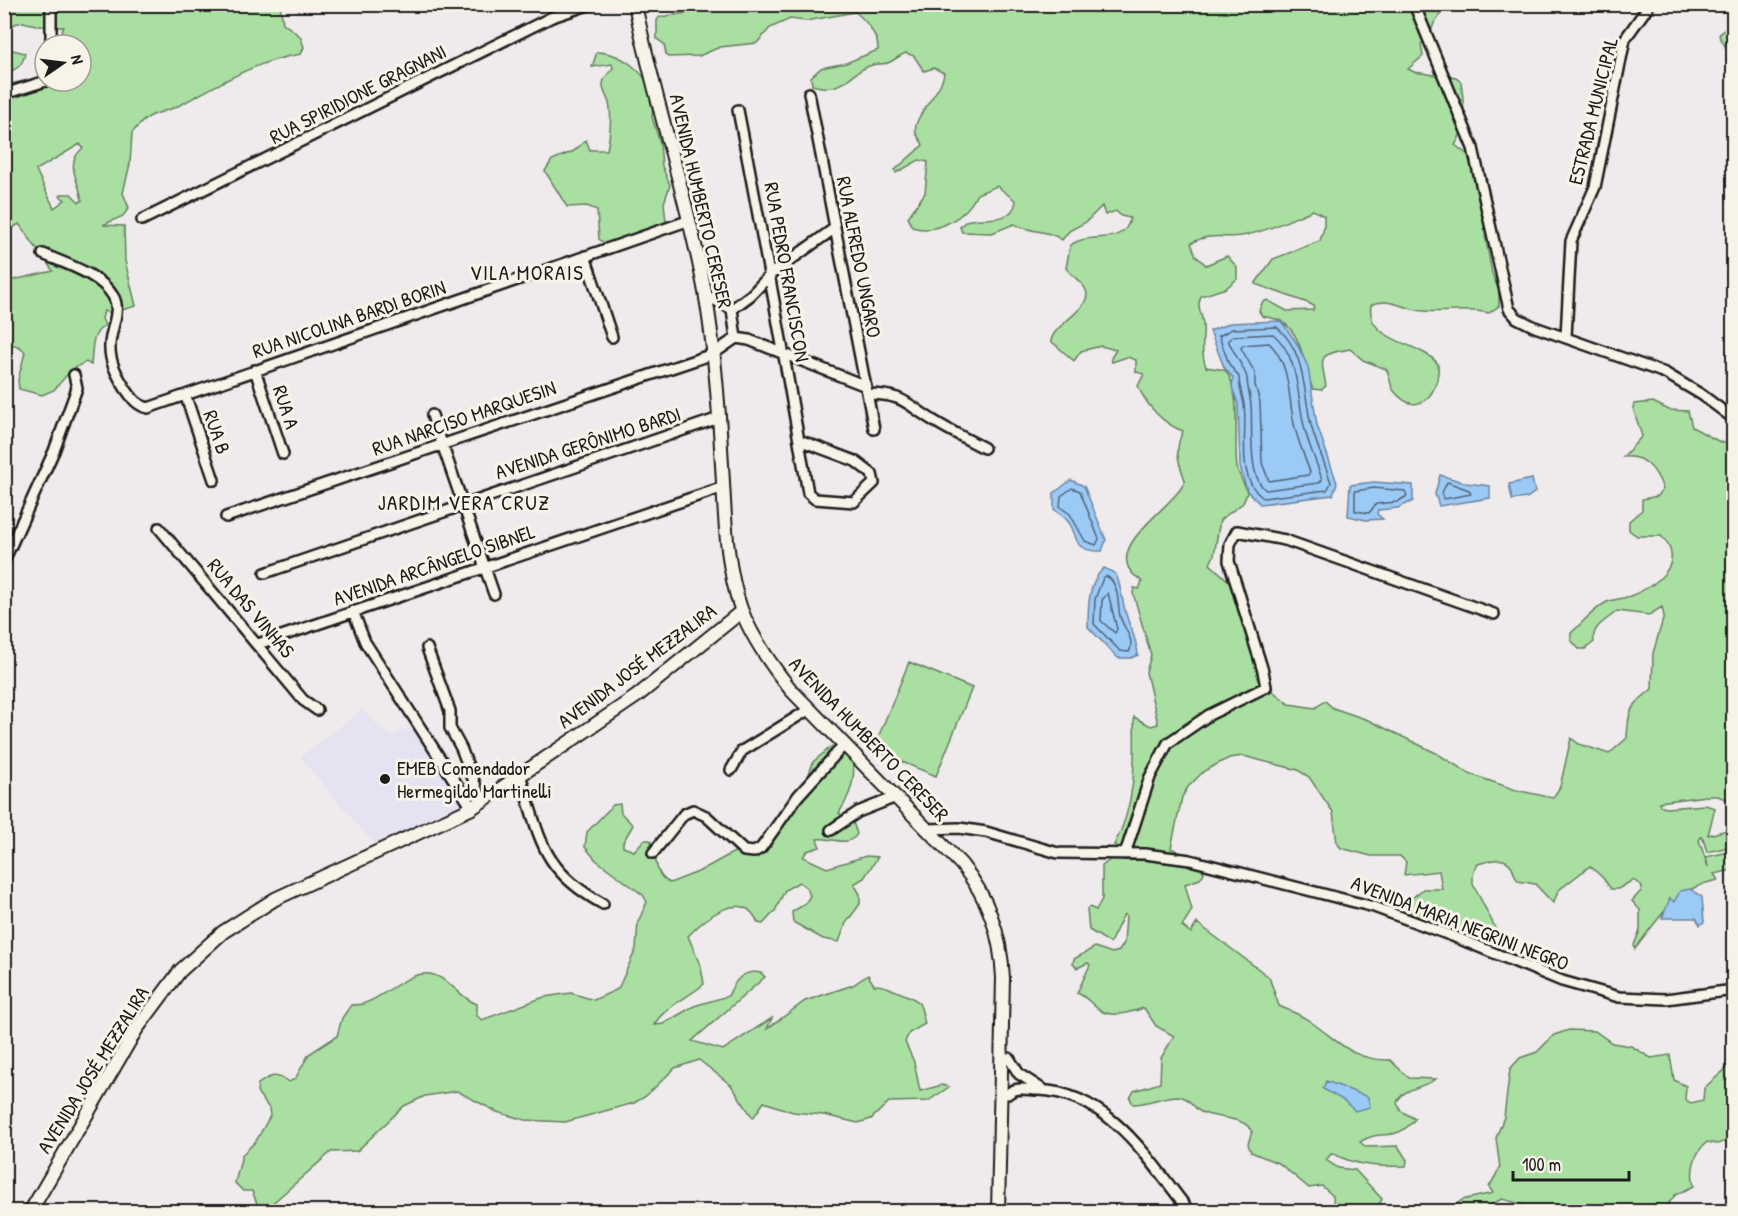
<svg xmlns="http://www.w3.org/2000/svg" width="1738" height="1216" font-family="'Patrick Hand',sans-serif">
	<rect width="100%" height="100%" fill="#efebec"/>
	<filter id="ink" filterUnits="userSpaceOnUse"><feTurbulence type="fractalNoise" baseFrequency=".0167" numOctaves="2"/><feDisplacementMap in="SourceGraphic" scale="12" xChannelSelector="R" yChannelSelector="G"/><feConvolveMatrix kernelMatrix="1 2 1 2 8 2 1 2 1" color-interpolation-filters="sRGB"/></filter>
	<g filter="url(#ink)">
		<!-- built -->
		<path fill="#e5e2f1" d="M362 710 390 736 415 725 465 801 459 807 374 844 300 757Z"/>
		<!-- green -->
		<path fill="#aadfa2" stroke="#637e5f" stroke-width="1.5" fill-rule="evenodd" d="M719 4H1430L1442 12 1434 23 1428 40 1421 44 1423 56 1408 69 1414 72 1456 78 1461 82C1464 102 1467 130 1455 145L1469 156 1486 204 1485 235 1492 273 1499 291V306L1489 313C1463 307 1442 315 1417 310 1401 307 1387 297 1371 305 1365 342 1420 341 1438 364 1441 392 1418 421 1394 391 1389 385 1391 376 1386 369L1363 360 1350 349C1316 355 1321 356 1326 386L1321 390 1313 389C1303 368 1304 335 1281 321 1276 318 1268 318 1262 316L1259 311 1262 303 1267 300 1287 311 1313 310 1314 306 1308 303 1255 284 1273 259 1320 241 1324 228V216L1313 210C1289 220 1268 231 1242 236 1222 239 1213 232 1191 243L1196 256 1206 265 1227 256 1237 267V279L1226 288 1201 296C1196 307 1202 313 1203 324 1204 340 1200 351 1206 367L1225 370C1243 392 1233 439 1237 467 1238 475 1245 484 1247 493L1243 503 1220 520 1214 555 1210 564 1232 584 1270 689 1289 704 1315 708 1325 701 1333 708 1368 720 1436 753 1470 774 1516 790 1553 798 1560 787 1571 738 1579 744 1609 754 1627 738C1628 709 1630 707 1652 689L1653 653 1664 616 1662 607 1649 615 1617 611C1606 621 1591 626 1594 642L1585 649H1579L1571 640V633C1582 623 1595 608 1607 602 1614 599 1623 599 1630 596 1656 586 1688 563 1661 536H1637L1629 530V521L1642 510V499L1658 496 1663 489C1656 469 1645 455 1623 457L1642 436 1633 408 1634 404 1653 402 1669 410 1688 411 1692 427 1720 442 1733 445V823L1730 801 1718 796H1706L1659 802 1660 806 1666 808 1705 805 1715 808 1708 835 1732 829 1733 846 1707 852 1703 839 1701 837 1699 840 1708 867 1706 857 1733 851V870L1714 874 1718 880C1675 888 1660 917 1635 949L1634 945 1640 930V910L1632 901 1641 891 1642 886 1633 880 1618 889H1611L1603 878 1590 866 1559 890 1553 903 1535 884 1518 881C1514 876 1514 872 1512 867 1505 854 1489 861 1478 864L1473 874V884L1502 941 1499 943 1484 941 1446 927 1427 924 1409 911 1406 903 1423 889H1442L1439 871 1404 875 1406 862 1400 856H1371L1341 848 1337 843 1333 812 1309 777 1298 770 1243 756 1229 758 1204 771 1188 787 1182 797 1171 848 1199 862 1204 873 1200 879 1185 884 1192 910 1182 926 1191 933 1197 923 1269 977 1279 1006C1288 1010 1299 1014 1308 1020 1339 1041 1350 1060 1390 1060L1409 1078 1436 1079C1423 1088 1402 1088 1397 1103L1401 1111 1415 1119C1393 1145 1382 1127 1360 1142L1366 1147 1398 1146 1407 1160 1406 1166C1380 1167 1355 1166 1332 1153L1326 1160 1338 1168 1355 1170 1382 1199C1376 1216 1349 1211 1334 1211L1333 1196 1322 1186 1309 1188 1280 1164 1251 1152 1248 1144 1252 1131C1244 1116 1215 1119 1201 1112 1192 1107 1190 1097 1178 1096 1162 1096 1149 1104 1133 1104L1130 1098 1134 1091 1160 1083 1161 1058 1174 1036 1156 1026 1144 1008C1131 1012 1114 1018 1101 1011 1092 1006 1088 997 1077 993L1090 965 1088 963 1077 968 1073 964 1074 959 1095 947 1112 953 1119 951 1124 943 1126 916 1124 914 1110 943 1089 930 1087 909 1089 907 1096 910 1102 899V866L1120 852V848L1114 845C1136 805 1135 762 1134 717L1151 726 1158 724 1146 672 1151 655 1133 593 1134 588 1139 589 1142 582C1139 577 1135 577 1132 573 1106 543 1180 503 1185 480 1178 461 1174 450 1183 431 1163 424 1146 405 1138 386L1144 374 1136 372V360L1127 357 1112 362 1111 358 1116 350 1101 346 1081 351 1074 361 1051 341C1054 323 1093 309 1086 290 1083 283 1071 275 1066 268L1070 246C1086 230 1125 248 1130 218L1121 216 1116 211 1105 215 1102 206 1086 222 1069 231 1062 240C1047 229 1030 233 1014 224L992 233 962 232 960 227 966 221C982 216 1013 225 1016 201L997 186 977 194C967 216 938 235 912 227L908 217 925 193 928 162 919 160 896 173 895 170 923 145C921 140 918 138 916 133 911 118 942 92 944 73L934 68 924 71 914 56 906 53C900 55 896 59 890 62 885 65 878 63 872 65 848 72 844 95 812 85L811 77 821 68 846 63 878 50C879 37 866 20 855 12L806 21 790 19 770 28 757 43 720 47 699 56 668 57 666 54 664 44 657 39V20L660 17 707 10Z
			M6 5H280L283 23 300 36 304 47 301 54C255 61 222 83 182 104 159 116 152 108 132 133L130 164 123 193 129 208 123 216 103 225 124 226 125 261 136 306 111 313 104 311 102 319 105 325C90 335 93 349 91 365L86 362 72 369 54 390 42 395 19 389 18 380 25 352 20 347 5 342 4 282 53 271 19 224 5 233V84C19 84 31 77 45 78V81H81V45H55L64 27 40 26 23 22 5 26ZM80 144 83 148C63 164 80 181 82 201L79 202 71 194H62L60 196 65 200 54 208 36 170Z
			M1723 5H1733V61L1719 35 1728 26Z
			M5 48 25 53C23 66 16 70 5 73Z
			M597 52C624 53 641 71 655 92L652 117 660 143 662 166 670 185 664 203 666 221C651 236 625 242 604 243L599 239 597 210 587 206 567 207 545 171 552 160 574 151 586 140 590 150H607C610 137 612 115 609 103 607 96 602 90 603 84 603 78 609 73 613 68L612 64 592 67Z
			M909 662 972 688 936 776 873 750Z
			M832 746C867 752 852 793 839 813L853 822 857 834C849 848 831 837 817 839L820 847 807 851 803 857 827 868 866 856 878 857 864 878 854 884 860 894V904L846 923 839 942 823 939 793 922 792 912 805 904 810 896 807 888 799 882 785 890 775 911 763 924 758 923C744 887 706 917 688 936L701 967 704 984C688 998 665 1006 654 1025L663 1024 694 1006 728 996C734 982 742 969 761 973L765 977 692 1041 723 1050 772 1018 767 1029 805 1001 853 985 868 975 874 985C887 985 890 989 901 993 923 1002 919 1001 925 1024L909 1033 905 1042 914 1062 920 1091 942 1085 949 1087 928 1101 889 1102 871 1119 858 1123 824 1115 793 1112 764 1102 753 1118 731 1085 699 1060 675 1068 646 1096 634 1103 565 1122 525 1120 497 1112 457 1091 425 1096 404 1106 357 1151 331 1152 267 1208 258 1206 252 1191H243L235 1183 242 1155 256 1141 270 1116 269 1108 257 1092 258 1084C271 1075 275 1073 289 1082L295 1079 309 1054 337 1036 342 1018 351 1005C356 1005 361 1005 365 1003 386 997 411 967 434 975 451 980 460 998 477 1004V1016L482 1020 544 997 571 993 594 1000 618 989 636 949 638 922 647 902 643 895 596 860 585 847 587 832 613 805 620 804 621 813 633 825 623 842V847L634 851 644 840H650C659 853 651 874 670 883L698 872 745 846 771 847 770 827 802 796 813 762Z
			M1569 1030 1595 1031 1612 1043 1631 1046 1651 1058 1670 1055 1674 1080 1686 1086 1685 1099 1691 1103 1703 1100 1704 1088 1728 1067 1733 1051V1117L1728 1115 1727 1141 1717 1144 1707 1142C1694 1153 1690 1170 1694 1186L1675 1195 1663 1211H1531L1521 1204 1502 1199 1490 1205 1495 1211H1447L1462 1200 1493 1193 1489 1187 1500 1168 1496 1138 1504 1117 1510 1069 1520 1058 1537 1052 1554 1035Z"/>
		<!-- water -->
		<path fill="#9ccaf7" stroke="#69849f" stroke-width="1.5" d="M1281 321 1296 342 1308 367 1317 425 1337 483 1333 495 1260 504 1247 491 1240 467 1238 404 1232 387 1233 378 1224 367 1210 331 1230 323Z
			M1440 475 1466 483 1490 486V498L1439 506 1435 494Z
			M1532 479 1535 492 1527 498 1512 500 1509 484Z
			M1071 480 1084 486 1106 540 1102 551C1067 552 1081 532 1065 518 1061 514 1057 513 1054 509V493Z
			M1374 482 1413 485V501L1398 508 1378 510 1377 514 1383 519 1366 520 1348 516 1350 485Z
			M1104 568 1116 574C1122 589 1122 603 1127 617 1131 631 1137 640 1138 655L1131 658H1118L1088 627C1088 606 1088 582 1104 568Z
			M1690 889 1702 897 1704 922 1700 925 1696 918H1662L1670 898 1674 902 1680 891Z
			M1326 1081 1368 1097 1370 1107 1355 1111 1343 1100 1323 1089Z"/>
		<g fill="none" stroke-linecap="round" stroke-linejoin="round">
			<!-- shore -->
			<path stroke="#4f6274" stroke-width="1.5" d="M1277 327C1306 352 1303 391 1311 425 1316 445 1325 463 1331 483L1327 490 1263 498C1235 478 1248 434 1244 404 1242 394 1239 387 1239 377L1229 364 1219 336 1232 329Z
				M1273 334C1299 355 1297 396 1304 426 1308 445 1317 462 1322 480L1319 483 1266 490C1247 477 1253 427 1251 405 1250 395 1247 387 1247 378 1246 371 1232 350 1228 340L1234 336Z
				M1269 343C1293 366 1287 402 1296 432 1300 445 1305 459 1310 472L1308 475 1269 481 1262 463 1260 402 1255 385V373L1241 348 1243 345Z
				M1447 482 1469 490 1471 494 1444 499 1442 493Z
				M1072 488 1080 491 1099 539 1096 545 1085 541 1070 514 1060 507 1061 496Z
				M1374 488 1405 491 1407 496 1397 502 1376 504 1369 513 1355 511V491Z
				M1106 576C1120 583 1117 603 1120 616 1123 628 1136 640 1129 652L1120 651 1094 624 1095 599 1103 578Z
				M1108 593 1117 629 1115 633 1101 621 1102 600Z"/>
			<!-- minor casing -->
			<g stroke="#1c1c1c" stroke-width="14">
				<path id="minor" d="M51 4V45
					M1414 4 1473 148 1509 309 1517 318 1535 327 1665 373 1702 395 1734 419
					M809 93 874 429
					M4 94 46 81
					M738 110C763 238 786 365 808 493L815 499 854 502 874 483 872 474 855 461 799 440
					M142 220 552 17 591 4
					M43 254C66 264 100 274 113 296 122 310 110 330 110 345 109 361 117 375 125 388 132 398 136 405 148 408L690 220
					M585 256 612 337
					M705 295 732 309
					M732 309 751 295 771 274 835 228
					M732 309 736 338
					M1566 337 1571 241 1595 187 1625 39 1650 4
					M255 370 283 454
					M867 394C904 394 906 404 934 421 950 431 967 439 984 448
					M186 397 214 480
					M432 415 494 594
					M226 517 713 354 736 338 749 340 866 386
					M159 528 303 700 317 710
					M4 561 54 451 77 388 74 375
					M265 573 719 418
					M353 611 365 642 472 808
					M258 644 724 487
					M427 648 450 711V728L461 748 482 802
					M731 770 742 751 808 710
					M520 775C541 839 540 869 603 904
					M928 829 959 828 986 832 1058 853 1145 854 1190 860 1374 907 1455 937 1562 981 1619 997 1666 999 1734 990
					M831 830 858 812 896 797
					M653 853 684 814 693 810 706 816 744 851 754 852 761 848 798 796 844 745
					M1125 854 1150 777 1168 743 1209 715 1266 687 1263 671 1229 561 1230 544 1237 531 1285 540 1494 614
					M1009 1058 1019 1074 1042 1089
					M1008 1094C1015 1086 1028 1090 1038 1090 1110 1093 1149 1160 1190 1212"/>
			</g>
			<!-- major casing -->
			<g stroke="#1c1c1c" stroke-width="16">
				<path id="major" d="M635 4C654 101 687 195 705 292 715 349 719 407 722 465 725 512 725 563 741 609 752 638 771 665 791 690L961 864C989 898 1001 935 1003 978L998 1212
					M30 1212 136 1030 180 971 223 932 275 899 472 808 637 696 742 611"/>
			</g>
			<!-- minor -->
			<use href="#minor" stroke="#f7f3e8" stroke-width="9"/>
			<!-- major -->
			<use href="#major" stroke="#f7f3e8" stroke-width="12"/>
		</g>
	</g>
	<!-- markers -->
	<circle fill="#1c1c1c" stroke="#f7f3e8" stroke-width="2" cx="385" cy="779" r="6"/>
	<g text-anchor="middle" stroke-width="6" stroke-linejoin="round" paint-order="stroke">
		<!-- street labels -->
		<g font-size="20" fill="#1c1c1c" stroke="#f7f3e8">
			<text transform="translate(358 94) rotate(-27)" y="7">RUA SPIRIDIONE GRAGNANI</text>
			<text transform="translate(1593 111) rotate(-76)" y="7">ESTRADA MUNICIPAL</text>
			<text transform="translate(701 201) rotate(77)" y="7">AVENIDA HUMBERTO CERESER</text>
			<text transform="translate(859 257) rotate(79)" y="7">RUA ALFREDO UNGARO</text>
			<text transform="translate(787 272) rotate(80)" y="7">RUA PEDRO FRANCISCON</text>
			<text transform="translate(349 319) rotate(-19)" y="7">RUA NICOLINA BARDI BORIN</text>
			<text transform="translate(286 407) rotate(72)" y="7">RUA A</text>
			<text transform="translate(464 418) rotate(-19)" y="7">RUA NARCISO MARQUESIN</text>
			<text transform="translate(217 432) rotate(71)" y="7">RUA B</text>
			<text transform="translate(588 443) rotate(-18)" y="7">AVENIDA GERÔNIMO BARDI</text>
			<text transform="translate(434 565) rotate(-19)" y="7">AVENIDA ARCÂNGELO SIBNEL</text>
			<text transform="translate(251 608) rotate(50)" y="7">RUA DAS VINHAS</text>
			<text transform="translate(637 666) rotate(-37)" y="7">AVENIDA JOSÉ MEZZALIRA</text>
			<text transform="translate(869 739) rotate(46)" y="7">AVENIDA HUMBERTO CERESER</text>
			<text transform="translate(1460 923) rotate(21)" y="7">AVENIDA MARIA NEGRINI NEGRO</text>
			<text transform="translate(93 1070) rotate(-58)" y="7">AVENIDA JOSÉ MEZZALIRA</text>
		</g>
		<!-- poi labels -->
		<g font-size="20" fill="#1c1c1c" stroke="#f7f3e8" text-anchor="start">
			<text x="397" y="775">EMEB Comendador<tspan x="397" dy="23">Hermegildo Martinelli</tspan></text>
		</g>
		<!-- neighbourhood labels -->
		<g font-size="21" letter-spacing="1.5" fill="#1c1c1c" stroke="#f7f3e8">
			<text x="527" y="280">VILA MORAIS</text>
			<text x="464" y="510">JARDIM VERA CRUZ</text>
		</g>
	</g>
	<!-- margin -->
	<rect width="1738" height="1216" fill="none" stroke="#f7f3e8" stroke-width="24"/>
	<rect x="12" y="12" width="1714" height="1192" fill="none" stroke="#1c1c1c" stroke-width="2" filter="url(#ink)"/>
	<!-- north arrow -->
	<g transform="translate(63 63) rotate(76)"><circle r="28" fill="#f7f3e8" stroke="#9f9d96" stroke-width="1.5"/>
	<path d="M0-4.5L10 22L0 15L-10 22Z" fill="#1c1c1c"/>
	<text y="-9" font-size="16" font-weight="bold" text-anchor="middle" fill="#1c1c1c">N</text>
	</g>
	<!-- scale -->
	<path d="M1513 1171v9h116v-9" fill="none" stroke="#1c1c1c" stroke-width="3"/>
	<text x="1522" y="1171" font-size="18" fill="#1c1c1c" stroke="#f7f3e8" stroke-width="4.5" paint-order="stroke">100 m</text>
</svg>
